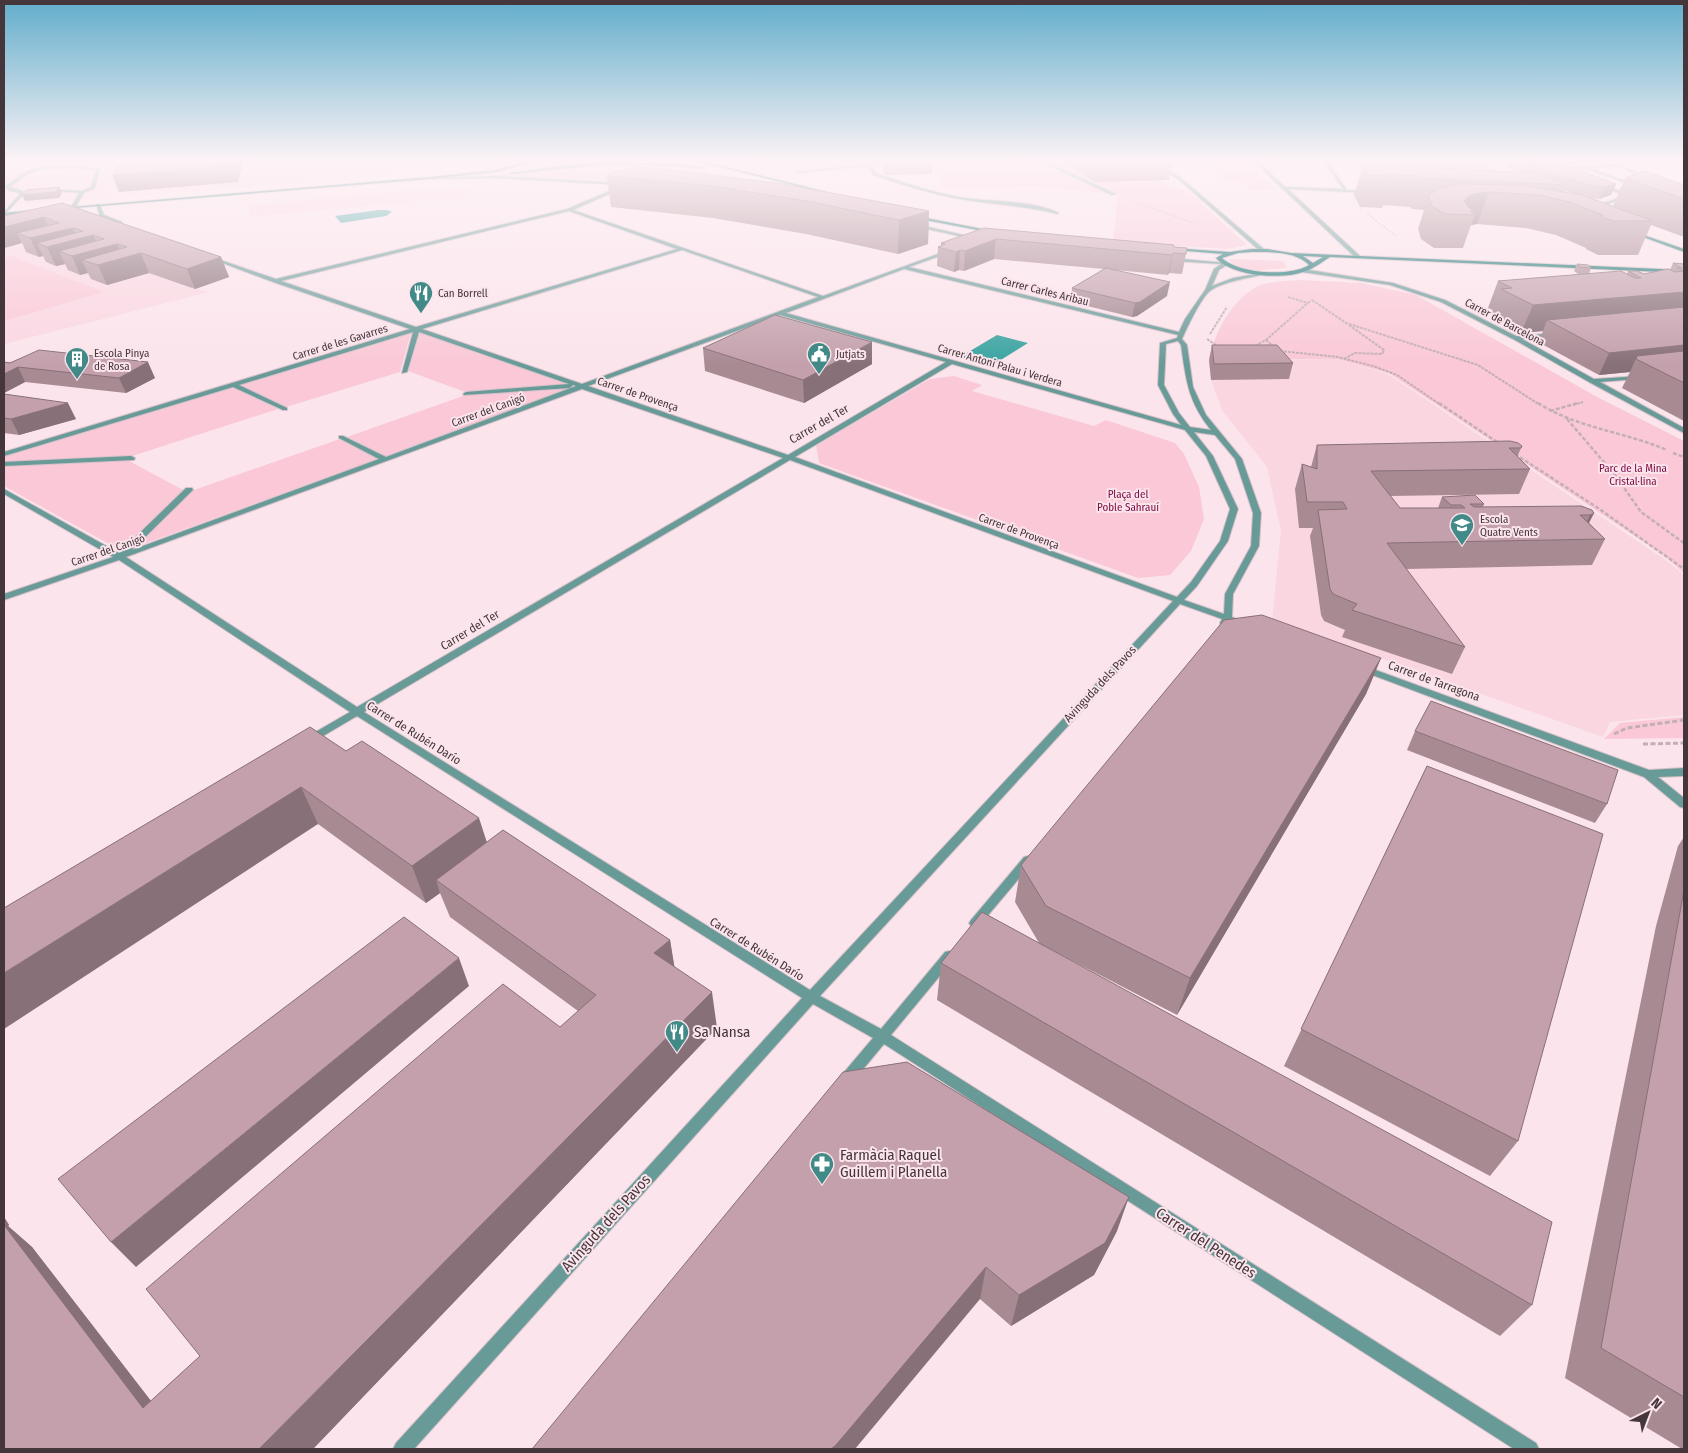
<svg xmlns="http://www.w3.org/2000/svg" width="1688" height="1453" font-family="'Fira Sans Condensed',sans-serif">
	<rect width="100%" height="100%" fill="#fbe4eb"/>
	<!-- built -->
	<path fill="#fad6e1" d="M4 161H521L498 167 4 206Z
		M473 189 463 200 419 201 248 217 250 205 391 192Z
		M59 218 220 280V281L196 288 209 292 4 344V224Z
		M1337 359 1388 374 1667 561 1684 575V715L1610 722 1603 737 1272 620 1281 531 1267 467 1222 410 1211 380 1209 360Z"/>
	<!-- green -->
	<path fill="#fac8d7" d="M932 161H1059L1094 182 1156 180 1189 192 1247 245 1228 249 1113 242 1118 195 1038 186 943 187Z
		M1193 161H1244L1275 189H1249L1243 182H1227L1224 178Z
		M612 165C679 164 738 175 802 191L615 180 495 176Z
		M11 256 104 292 4 321V258Z
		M1229 259 1283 261 1287 268C1271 269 1240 275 1229 259Z
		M1299 280 1361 283 1416 295 1599 398 1684 441V573L1665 556 1389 373 1337 359H1209C1215 331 1235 293 1264 284 1275 281 1288 281 1299 280Z
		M419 331 576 385 468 393 408 371Z
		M411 333 400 372 286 407 238 385Z
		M954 376 982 385 972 391 1094 426 1106 420 1175 443 1184 454 1199 487 1204 519 1191 551 1170 575 1138 578 819 463 816 445 930 379Z
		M231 387 278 409 132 456 4 463V455Z
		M574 388 387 457 347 437 466 395Z
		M340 439 379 459 135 547 191 491Z
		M127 460 185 491 120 550 4 486V466Z
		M1684 717V738L1604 739 1620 723Z"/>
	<!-- water -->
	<path fill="#39a3a0" d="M379 210H387L392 212 386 216 341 223 335 216Z
		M997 335 1028 343 991 366 960 357Z"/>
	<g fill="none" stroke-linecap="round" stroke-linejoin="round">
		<!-- lane casing -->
		<g stroke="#d6c1c8" stroke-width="2">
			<path id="lane" d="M1619 164 1649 178 1646 179 1618 166 1590 168 1631 183V185L1586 169 1568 170 1566 173 1564 172V169L1566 168Z
				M72 165 100 169 95 188 84 193 75 208 71 207 79 193 46 190 48 189 82 191 91 187 96 170 72 168 42 169 28 174 10 187 23 191V195L4 215V212L19 195V193L9 191 5 186C12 182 18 176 25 172 39 165 56 165 72 165Z
				M1599 184H1603L1633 196 1629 197 1599 186Z"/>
		</g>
		<!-- street casing -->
		<g stroke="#d6c1c8" stroke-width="2">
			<path id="street" d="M865 161H869L871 164 913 161 872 166 876 173C905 183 934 193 965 198 993 202 1034 200 1059 213L1057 214C1027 206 996 205 966 200 934 195 903 185 873 175L868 166 799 173 797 172 867 164Z
				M1039 161H1045L1116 194 1112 195Z
				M1147 161H1152L1180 177 1265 250V252H1261L1178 179Z
				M1253 161H1258L1285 187 1343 189 1323 161H1327L1347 190 1370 191 1368 193 1288 189 1360 256V258H1356Z
				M1376 161H1380L1391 177H1389Z
				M496 176 622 183 624 184 622 185 496 178 430 179 428 178Z
				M621 186 623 188 573 210 823 296 949 250 951 252 909 267 1179 332 1185 319 1205 290 1214 269 1221 264 1173 261 1171 258 1227 263V265L1219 270 1212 286 1233 278 1267 272V274C1252 277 1221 282 1210 291 1201 298 1187 328 1182 339L1187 345 1193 387 1206 415 1242 459 1261 513 1259 546 1233 594 1232 617 1247 624 1243 627 1229 622 1227 625H1221L1220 623 1222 619 1180 604 820 996 881 1029 945 952 949 951 953 952 955 956 953 960 891 1035 1536 1443 1539 1449H1514L884 1044 850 1085 845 1087 840 1085 838 1081 840 1077 873 1038 813 1004 414 1449H393L396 1443 802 998 357 716 313 742H305L304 740 305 738 350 712 119 560 4 600V594L113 557 4 494V489L119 553 186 488H192L193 490 132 550 379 459 339 438V436H343L386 457 576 386 573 385 570 388 464 395 463 394 466 392 569 384 419 332 407 372 402 373 413 332 239 385 287 408V410H283L233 387 4 456V452L410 329 273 282 209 258V256L276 279 567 209ZM569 211 677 249 416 327 281 281ZM682 250 818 297 582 384 422 329ZM904 269 1178 335 1177 338 1160 343 1158 385 1173 414 1181 425 786 313ZM780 315 946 362 788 455 588 386ZM1178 341 1181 345C1186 380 1188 402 1211 430L1190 427 1179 413 1164 385 1166 344ZM952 364 1185 430 1206 456 1230 509 1220 541 1191 582 1177 597 795 457ZM582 389 783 458 357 707 126 557ZM1194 432 1215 435 1235 459 1253 513 1251 546 1225 594 1224 614 1184 600 1197 586 1228 541 1238 509 1213 456ZM790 460 1173 601 810 990 364 712Z
				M1625 196 1629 197 1595 208 1591 207Z
				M96 204 100 205 104 215 122 222V224L100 217Z
				M915 224 977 238 979 239 977 240 913 226Z
				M1303 269 1393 283 1445 300 1516 336 1556 333V335L1554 336 1522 339 1594 379 1640 376 1641 377 1638 379 1600 382 1684 428V433L1589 382 1513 339 1441 302 1390 285 1301 272Z
				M131 456 135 458 134 460 4 466V462Z
				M1362 665 1649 770 1684 768V776L1658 777 1684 798V808L1680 807 1644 777 1359 670 1357 668 1359 666Z
				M1028 856 1032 857 1034 860 1032 863 979 926 975 928 971 926 969 923 971 920 1024 857Z"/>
		</g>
		<!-- secondary casing -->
		<g stroke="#d6c1c8" stroke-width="2">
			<path id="secondary" d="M528 161H536L496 172 430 179 62 209 60 208 430 177 496 170Z
				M695 161H703L827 192 825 193Z
				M612 162 674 164 706 168 704 169 674 166 603 165 511 174 509 173 574 164Z
				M33 210 35 212 4 215V213Z
				M916 216 993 231 995 232 993 233 914 218Z
				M1632 231 1684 249V252L1632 233Z
				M1172 248 1230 252 1252 249H1267L1291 253 1684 270V273L1330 257C1323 261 1315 268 1306 271 1284 280 1233 277 1216 258L1223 254 1174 250ZM1252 252C1271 252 1295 251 1309 265 1290 277 1239 274 1222 258L1238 253ZM1303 256 1323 257 1313 263Z"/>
		</g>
		<!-- path-far3 -->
		<path stroke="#c3afb5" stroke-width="1" stroke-dasharray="2.5 1" stroke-linecap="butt" d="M1677 161 1684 162
			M1663 163 1684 166
			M1134 202 1194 223
			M1367 214 1396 236"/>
		<!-- path-far2 -->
		<path stroke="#c3afb5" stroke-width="2" stroke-dasharray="3 1" stroke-linecap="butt" d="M1288 297 1308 303
			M1312 300 1346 323 1478 365 1540 405
			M1210 334 1227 307
			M1207 339 1219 347
			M1266 340 1273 346
			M1255 346 1266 340 1311 300
			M1280 351 1338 357 1373 366 1397 375 1441 405
			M1344 359 1355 353 1382 354 1384 350 1349 325
			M1573 405 1583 402"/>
		<!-- path-far1 -->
		<path stroke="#c3afb5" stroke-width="2.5" stroke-dasharray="4 2" stroke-linecap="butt" d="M1439 403 1500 444
			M1538 403C1577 428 1625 432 1667 450
			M1550 411 1578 403
			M1567 419 1615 475 1641 512 1684 543
			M1673 453 1684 457
			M1515 454 1598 508 1684 569"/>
		<!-- path -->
		<path stroke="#c3afb5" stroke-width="3" stroke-dasharray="5 2.5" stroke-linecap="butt" d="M1614 734 1627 728 1684 720
			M1643 744 1684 743"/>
		<!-- lane -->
		<use href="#lane" fill="#689a98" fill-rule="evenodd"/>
		<!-- street -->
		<use href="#street" fill="#689a98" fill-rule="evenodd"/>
		<!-- secondary -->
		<use href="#secondary" fill="#157270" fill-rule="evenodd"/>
	</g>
	<!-- wall -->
	<path fill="#a88a93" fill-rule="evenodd" d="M883 161H931L932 163V174L886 175 883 170Z
		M1062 161H1169L1172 163 1169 180 1094 182Z
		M1386 161H1471L1496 171 1518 172 1507 167 1505 161H1575L1574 164 1564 165 1616 184 1611 195 1599 199 1591 198 1613 206 1625 178 1684 185V237L1651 225 1638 255H1598L1586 249V248L1556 235 1526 228 1477 224 1471 225 1463 248H1434L1421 239 1418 229 1424 210 1412 209 1410 207 1383 205 1382 208 1360 207 1354 195 1363 165 1391 166ZM1566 191 1574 194 1565 192Z
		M610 173 929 211 928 244 898 254 806 234 713 218 611 207 607 176Z
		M62 203 221 257 229 277 195 289 149 273 107 285 91 279 88 273 80 275 68 270 65 264 56 266 46 262 43 256 39 257 26 252 22 243 4 248V216Z
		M984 228 1174 247 1186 254 1182 274 1169 273 1168 275 1116 270 1167 296 1137 316 1132 317 1071 302 1072 288 1104 269 994 259 964 271 959 270 954 272 937 266 938 247 941 246V243Z
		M1673 263 1684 264V421L1622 388 1630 372 1599 375 1538 342 1543 331 1521 333 1491 315 1493 310 1488 308 1498 281 1582 274H1578L1574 271 1577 264 1591 268 1589 274H1627L1628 271 1644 274 1670 270Z
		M1212 345 1293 363 1289 379 1211 380 1209 360Z
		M703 348 872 364 804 403 705 371Z
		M4 362 155 378 126 393 25 382 4 393Z
		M4 394 76 419 19 435 4 433Z
		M1317 445 1522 446 1517 457 1530 469 1519 494 1390 496 1400 508H1438L1442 497 1484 504 1483 507 1594 513 1589 523 1605 539 1592 565 1406 569 1465 647 1452 674 1342 637 1345 630 1324 621 1321 615 1310 536 1313 528H1299L1295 489 1302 464 1311 467Z
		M1381 658 1366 694 1177 1015 1042 945 1532 1305 1500 1336 937 1000 941 963 1039 943 1015 902 1021 865Z
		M1415 731 1607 804 1595 823 1407 750Z
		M346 751 487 842 670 940 674 966 717 1028 313 1449H4V1217L9 1225 8 1226 32 1247 151 1401 578 1011 450 917 440 893 426 903 318 824 4 908Z
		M1427 766 1518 1141 1490 1176 1284 1066Z
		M1684 837V1449H1682L1565 1378 1656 926 1678 846Z
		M843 1072 1117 1231 1094 1275 1011 1326 980 1299Z"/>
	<!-- shaded-wall -->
	<path fill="#887078" d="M234 161H243L238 182 119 192 112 175Z
		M1531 161H1575L1574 164 1558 165 1530 164Z
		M1616 184 1611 195 1599 199 1604 187Z
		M59 187 62 193 59 198 25 201 22 195Z
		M1489 192 1477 224 1471 225 1475 215H1473L1475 211H1470L1467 215 1474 194Z
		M1474 194 1467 215 1464 201 1469 196Z
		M929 211 928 244 898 254 899 220Z
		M44 217 51 233 73 228 78 239 93 235 99 248 117 244 124 258 141 253 149 273 107 285 98 265 82 260 88 273 80 275 72 256 59 251 65 264 56 266 47 247 37 243 43 256 39 257 30 238 17 233 22 243 4 248V227Z
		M996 239 994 259 964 271 965 251Z
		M960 250 959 270 954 272 956 252Z
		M1173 253 1169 273 1168 275 1172 255Z
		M221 257 229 277 195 289 187 269Z
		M1170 282 1167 296 1137 316 1132 317 1135 303Z
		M1684 292V317L1547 320 1543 331 1521 333 1533 305Z
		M872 342V364L804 403 803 380Z
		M1684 345V366L1637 356 1630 372 1599 375 1609 353Z
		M148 362 155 378 126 393 119 378Z
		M18 367 25 382 4 393V374Z
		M68 403 76 419 19 435 11 419Z
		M1594 513 1581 538 1578 539 1590 515Z
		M1381 658 1366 694 1177 1015 1190 978Z
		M301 787 318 824 4 1029V973Z
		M479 818 491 855 436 880 440 893 426 903 412 866Z
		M670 940 676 976 654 953Z
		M459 958 469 986 136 1267 111 1242Z
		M712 992 717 1028 313 1449H259Z
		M1129 1197 1117 1231 1094 1275 1011 1326 1019 1295Z
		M4 1217 9 1225 8 1226 32 1247 178 1436 143 1408 4 1229Z
		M986 1267 980 1299 855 1449H831Z"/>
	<!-- building -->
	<path fill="#c3a0ab" stroke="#887078" d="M121 161H234L233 165 112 175Z
		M885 161H931L932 163 886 164Z
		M1090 161H1169L1172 163 1096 165Z
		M1407 161H1471L1496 171 1413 167Z
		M1556 162 1616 184 1604 187 1590 186 1530 164Z
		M1363 165 1536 173 1568 185 1422 178 1419 176 1390 174 1392 176 1369 175Z
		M637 167 680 171 782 184 929 211 899 220 806 201 711 186 607 176 610 173Z
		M1645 171 1684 185V199L1625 178Z
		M1458 184 1520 185 1582 195 1653 221H1613L1600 216 1603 215 1569 202 1539 195 1489 192 1474 194 1469 196 1464 201 1468 207 1475 211H1470L1475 215 1445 214 1432 206 1428 196 1438 189Z
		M59 187 56 192 22 195 26 190Z
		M62 203 221 257 187 269 141 253 98 265 82 260 127 247 117 244 72 256 59 251 104 239 93 235 47 247 37 243 83 231 73 228 30 238 17 233 59 223 44 217 4 227V216Z
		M984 228 1174 245V247L1187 248 1186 254 1173 253 1172 255 996 239 965 251 960 250 956 252 938 247 945 244 941 243Z
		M1673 263 1684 264V271L1677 268H1682Z
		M1577 264 1588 265 1591 268 1580 267Z
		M1106 268 1170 282 1140 302 1135 303 1072 288Z
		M1668 269 1675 272 1684 271V292L1533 305 1501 289 1512 288 1498 281 1621 271 1635 278H1641L1628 271H1637L1644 274Z
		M1684 307V345L1609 353 1547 320Z
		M775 315 872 342 803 380 703 348Z
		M1212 345H1277L1293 363 1214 364Z
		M39 350 148 362 119 378 18 367 4 374V362L10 363Z
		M1684 351V383L1636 359 1637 356Z
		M4 394 68 403 11 419 4 418Z
		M1510 441 1518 443 1522 446 1521 448H1509L1530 469 1371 471 1400 508H1465L1461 505H1451L1442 497 1475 495 1484 504H1470L1474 507 1581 506 1592 510 1594 513 1590 515H1580L1605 539 1387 543 1465 647 1352 610 1357 604 1333 594 1330 589 1318 510 1347 509 1343 502H1307L1302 464 1317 469V445Z
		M1262 615 1381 658 1190 978 1046 906 1021 865 1224 620Z
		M1431 701 1618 770 1607 804 1415 731Z
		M310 727 346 751 362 741 479 818 412 866 301 787 4 973V908Z
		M1427 766 1603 834 1518 1141 1301 1029Z
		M503 830 670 940 654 953 712 992 259 1449H4V1225L143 1408 200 1356 146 1289 503 984 560 1027 596 995 436 880Z
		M1684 890V1397L1601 1348Z
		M982 912 1552 1222 1532 1305 941 963Z
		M404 917 459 958 111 1242 58 1179Z
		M907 1062 1129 1197 1105 1243 1019 1295 986 1267 836 1445 831 1449H532L843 1072Z"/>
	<!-- sky -->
	<linearGradient id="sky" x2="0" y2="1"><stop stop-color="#62adcb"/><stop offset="0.44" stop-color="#fdf3f6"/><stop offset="1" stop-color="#fdf3f6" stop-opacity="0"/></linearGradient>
	<rect width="1688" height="365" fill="url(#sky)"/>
	<!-- icons -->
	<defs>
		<g id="restaurant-pin" transform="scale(1.25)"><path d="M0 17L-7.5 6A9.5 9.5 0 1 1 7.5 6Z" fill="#428a87" stroke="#fbe4eb"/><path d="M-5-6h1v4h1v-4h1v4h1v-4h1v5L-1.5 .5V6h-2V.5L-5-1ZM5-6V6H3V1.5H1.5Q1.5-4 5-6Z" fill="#fff"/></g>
		<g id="civic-pin" transform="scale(1.25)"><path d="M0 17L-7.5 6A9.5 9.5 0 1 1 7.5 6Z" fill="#428a87" stroke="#fbe4eb"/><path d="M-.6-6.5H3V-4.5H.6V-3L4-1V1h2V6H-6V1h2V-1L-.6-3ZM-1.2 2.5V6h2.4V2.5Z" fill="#fff"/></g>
		<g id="building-pin" transform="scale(1.25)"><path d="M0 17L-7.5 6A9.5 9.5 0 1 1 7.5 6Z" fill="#428a87" stroke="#fbe4eb"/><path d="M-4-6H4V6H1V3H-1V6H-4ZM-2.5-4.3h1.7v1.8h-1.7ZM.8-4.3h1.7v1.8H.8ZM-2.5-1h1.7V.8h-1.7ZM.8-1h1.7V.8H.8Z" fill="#fff"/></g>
		<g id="school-pin" transform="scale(1.25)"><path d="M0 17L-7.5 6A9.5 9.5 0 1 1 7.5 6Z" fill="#428a87" stroke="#fbe4eb"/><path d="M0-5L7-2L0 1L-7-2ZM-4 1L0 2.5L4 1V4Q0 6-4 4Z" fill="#fff"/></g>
		<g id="pharmacy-pin" transform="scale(1.25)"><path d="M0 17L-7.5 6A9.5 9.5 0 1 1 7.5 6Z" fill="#428a87" stroke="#fbe4eb"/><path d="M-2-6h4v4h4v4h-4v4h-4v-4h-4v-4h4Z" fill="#fff"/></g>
	</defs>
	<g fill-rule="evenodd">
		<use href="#restaurant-pin" x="421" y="293"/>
		<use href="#civic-pin" x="819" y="354"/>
		<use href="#building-pin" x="77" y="359"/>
		<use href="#school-pin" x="1462" y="525"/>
		<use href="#restaurant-pin" x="677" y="1032"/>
		<use href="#pharmacy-pin" x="822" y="1164"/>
	</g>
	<g text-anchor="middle" stroke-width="4" stroke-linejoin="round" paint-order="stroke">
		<!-- far-street labels -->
		<g font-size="11" fill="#44363a" stroke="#fbe4eb">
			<text transform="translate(1045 291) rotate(14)" y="4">Carrer Carles Aribau</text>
			<text transform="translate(1505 322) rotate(28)" y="4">Carrer de Barcelona</text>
			<text transform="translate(340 342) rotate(-17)" y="4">Carrer de les Gavarres</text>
			<text transform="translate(1000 365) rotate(16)" y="4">Carrer Antoni Palau i Verdera</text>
			<text transform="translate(638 394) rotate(19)" y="4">Carrer de Provença</text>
			<text transform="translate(488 410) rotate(-20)" y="4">Carrer del Canigó</text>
			<text transform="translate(1019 531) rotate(20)" y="4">Carrer de Provença</text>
			<text transform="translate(108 550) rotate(-19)" y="4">Carrer del Canigó</text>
		</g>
		<!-- far-poi labels -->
		<g font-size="11" fill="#44363a" stroke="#fbe4eb" text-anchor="start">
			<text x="438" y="297">Can Borrell</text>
			<text x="94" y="357">Escola Pinya<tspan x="94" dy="13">de Rosa</tspan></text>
			<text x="836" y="358">Jutjats</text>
			<text x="1480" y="523">Escola<tspan x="1480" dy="13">Quatre Vents</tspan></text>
		</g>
		<!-- far-park labels -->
		<g font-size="11" fill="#7c0b43" stroke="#fbe4eb">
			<text x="1633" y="472">Parc de la Mina<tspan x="1633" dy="13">Cristal·lina</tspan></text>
			<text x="1128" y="498">Plaça del<tspan x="1128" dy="13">Poble Sahrauí</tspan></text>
		</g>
		<!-- street labels -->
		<g font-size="12" fill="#44363a" stroke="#fbe4eb">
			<text transform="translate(819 424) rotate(-30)" y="4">Carrer del Ter</text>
			<text transform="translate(470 630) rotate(-31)" y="4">Carrer del Ter</text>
			<text transform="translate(1434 681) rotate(20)" y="4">Carrer de Tarragona</text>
			<text transform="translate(1100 684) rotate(-47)" y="4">Avinguda dels Pavos</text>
			<text transform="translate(414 733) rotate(32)" y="4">Carrer de Rubén Darío</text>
			<text transform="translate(757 949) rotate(32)" y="4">Carrer de Rubén Darío</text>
		</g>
		<!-- near-poi labels -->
		<g font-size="15" fill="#44363a" stroke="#fbe4eb" text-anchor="start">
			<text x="694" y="1037">Sa Nansa</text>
			<text x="840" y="1160">Farmàcia Raquel<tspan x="840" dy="17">Guillem i Planella</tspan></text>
		</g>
		<!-- near-street labels -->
		<g font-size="15" fill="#44363a" stroke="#fbe4eb">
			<text transform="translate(606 1223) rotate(-48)" y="5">Avinguda dels Pavos</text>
			<text transform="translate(1206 1243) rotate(33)" y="5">Carrer del Penedes</text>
		</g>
	</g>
	<!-- border -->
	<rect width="1688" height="1453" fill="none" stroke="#44363a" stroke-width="10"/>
	<!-- north arrow -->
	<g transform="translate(1648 1413) rotate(42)" stroke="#fbe4eb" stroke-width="4" paint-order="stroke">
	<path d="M0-4L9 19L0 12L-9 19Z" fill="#44363a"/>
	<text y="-8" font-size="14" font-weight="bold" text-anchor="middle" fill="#44363a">N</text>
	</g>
</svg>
